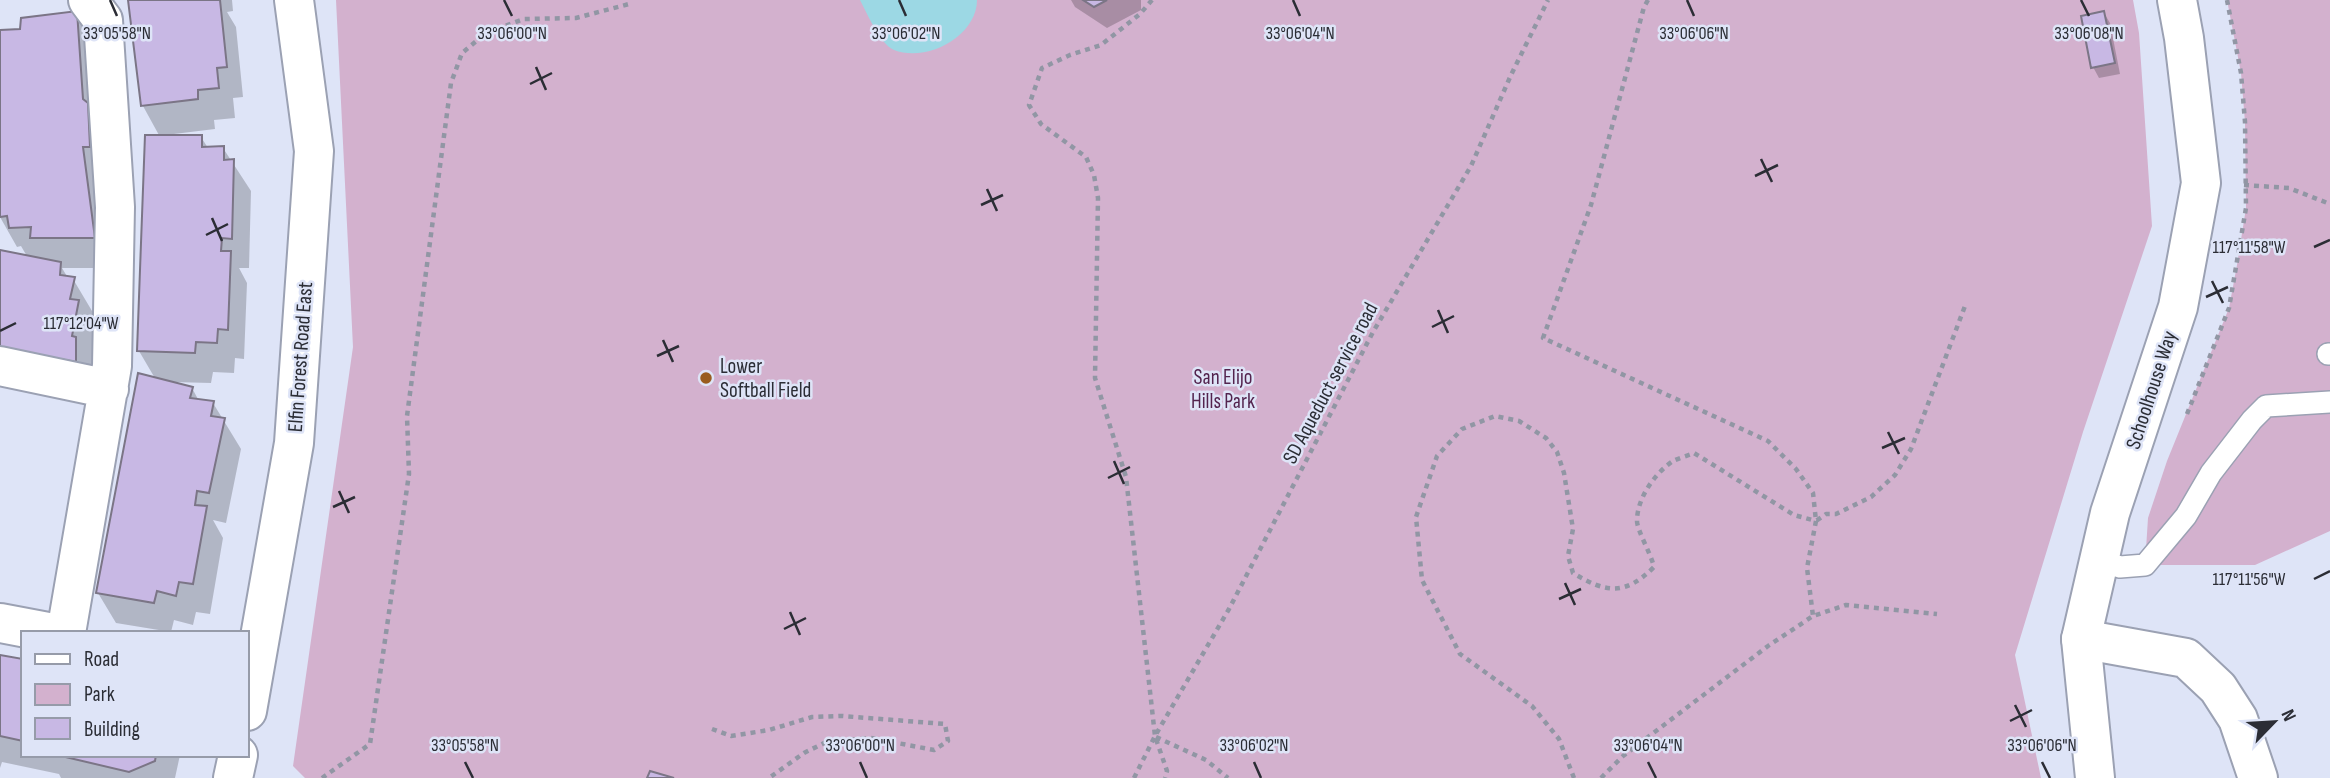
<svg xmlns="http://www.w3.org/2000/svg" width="2330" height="778" font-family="'Sofia Sans Condensed',sans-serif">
	<rect width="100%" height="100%" fill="#dee4f7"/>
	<!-- green -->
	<path fill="#d3b1ce" d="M336 0H2133L2139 33 2152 226 2083 432 2015 655 2041 778H305L293 766 353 347Z
		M2227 0H2330V531L2255 565H2145L2148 518 2167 461 2229 308 2237 265 2246 208 2245 122 2241 73Z"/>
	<!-- water -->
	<path fill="#9cd8e4" d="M860 0H977C977 36 927 63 894 50 880 44 867 13 860 0Z"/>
	<!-- shadow -->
	<path fill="#0003" d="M130 0H232L233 11 227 12 236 27 243 97 233 98 235 118 214 120 215 129 174 134V137H201L208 148H223L251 191 249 268H239L247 283 244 359 235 358 234 373 213 372 211 383 172 382 192 388 199 401 213 403 241 449 226 523 213 520 223 538 210 614 196 612 193 625 174 620 171 632 116 623 98 593 156 380 139 351 160 137 143 106Z
		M1071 0H1141V10L1107 28 1075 7Z
		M76 13 94 43 112 268H62L68 278 73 279 95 316 92 326 100 339 93 370 0 380V252L28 258 21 246 17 247 0 217V32L22 30Z
		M2104 13 2110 23 2120 74 2099 78 2093 67Z
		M0 657 23 661V755H180L175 778H61L59 774 2 762 0 768Z"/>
	<!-- building -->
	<path fill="#c8b8e4" stroke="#7b7586" stroke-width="2" d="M128 0H220L227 67 217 68 219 88 198 90V99L141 106Z
		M1083 0H1107L1094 7Z
		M77 11 83 99 88 103 90 147H83L95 238H30L31 227 9 228 7 216 0 217V30L20 29 21 18Z
		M2104 11 2115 63 2091 68 2081 16Z
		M145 135H202V147L224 146V160L234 159 232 239 222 238 221 251H231L228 330 218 329 217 343 196 342 195 353 137 351Z
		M0 250 61 262 60 275 75 277 70 299 79 300 72 336 76 337V362L0 348Z
		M138 373 193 387 190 398 214 401 211 416 225 418 209 493 197 491 195 505 207 506 193 584 179 582 176 596 157 591 154 603 96 593Z
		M0 655 23 659V741L0 736Z
		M57 755H156L155 761 129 772Z
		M650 771 674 778H647Z"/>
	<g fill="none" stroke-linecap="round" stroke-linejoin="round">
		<!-- lane casing -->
		<g stroke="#9ba1b3" stroke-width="24">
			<path id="lane" d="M2328 354H2330
				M2099 560 2120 567 2145 565 2186 516 2211 473 2252 420 2266 406 2330 402"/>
		</g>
		<!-- street casing -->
		<g stroke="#9ba1b3" stroke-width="42">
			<path id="street" d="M0 366 109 389
				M0 623 53 633
				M66 633 112 366 115 207 103 20 88 0
				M2081 639 2186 658 2218 688 2238 719 2258 778"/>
		</g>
		<!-- secondary casing -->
		<g stroke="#9ba1b3" stroke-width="42">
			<path id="secondary" d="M247 711 294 443 314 151 294 0
				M233 778 238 755
				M2095 778 2081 639 2110 513 2178 307 2201 183 2184 38 2177 0"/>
		</g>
		<!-- path -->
		<path stroke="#9196a4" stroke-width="4.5" stroke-dasharray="5 5" stroke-linecap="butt" d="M1152 0 1140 14 1101 45 1070 55 1042 68 1029 105 1041 124 1086 157 1094 175 1098 198 1095 378 1126 477 1155 736 1167 771 1165 778
			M1648 0 1644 7 1591 205 1543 338 1768 441 1796 469 1813 493 1816 521 1826 514H1836L1871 497 1895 475 1911 449 1965 306
			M2244 185 2289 188 2330 204
			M2187 414 2229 308 2246 208 2245 122 2241 73 2227 0
			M712 729 731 736 769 730 812 717 842 716 945 724 948 741 934 750 871 738 826 742 804 753 769 778
			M1156 737 1206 760 1228 778
			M322 778 370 744 409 474 407 416 451 83 462 53 486 33 524 19 576 18 629 4V0
			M1134 778 1155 736 1229 609 1373 332 1471 166 1511 75 1548 0
			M1574 778 1559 739 1532 706 1460 654 1422 580 1416 517 1437 456 1462 429 1495 416 1519 421 1546 438 1557 452 1564 473 1573 529 1568 556 1573 573C1606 593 1625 596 1654 567 1651 554 1637 530 1637 521 1637 498 1655 473 1673 461 1679 458 1687 456 1694 453L1794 515 1816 521 1807 568 1813 616
			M1601 778 1623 756 1768 646 1813 616 1846 605 1937 614"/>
		<!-- lane -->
		<use href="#lane" stroke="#fff" stroke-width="21"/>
		<!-- street -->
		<use href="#street" stroke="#fff" stroke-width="38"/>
		<!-- secondary -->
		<use href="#secondary" stroke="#fff" stroke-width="38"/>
	</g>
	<!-- ticks -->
	<path fill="none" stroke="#2b2d35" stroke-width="2.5" d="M110 0 117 16M504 0 512 16M899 0 906 16M1293 0 1300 16M1687 0 1694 16M2081 0 2089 16M536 67 546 90M530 84 552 73M1761 159 1772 182M1755 176 1778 165M987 189 997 211M981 205 1003 195M212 218 222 241M206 235 228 224M2314 247 2330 240M2212 281 2223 303M2206 297 2228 287M1438 310 1448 333M1432 327 1454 316M0 331 16 323M663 340 673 362M657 356 679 346M1888 432 1899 454M1882 448 1905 438M1114 461 1124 484M1108 478 1130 467M339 491 349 513M333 507 355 497M2314 579 2330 571M1565 583 1575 605M1559 599 1581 589M790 612 800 635M784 629 806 618M2015 705 2026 727M2010 721 2032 710M465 762 473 778M860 762 867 778M1254 762 1261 778M1648 762 1656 778M2042 762 2050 778"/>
	<!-- markers -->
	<circle fill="#995c1f" stroke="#dee4f7" stroke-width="2.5" cx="706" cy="378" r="7"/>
	<g text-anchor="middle" stroke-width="5" stroke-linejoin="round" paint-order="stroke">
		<!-- street labels -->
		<g font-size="21" fill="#2b2d35" stroke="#dee4f7">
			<text transform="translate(300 357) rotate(-86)" y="7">Elfin Forest Road East</text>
			<text transform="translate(1330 383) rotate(-62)" y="7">SD Aqueduct service road</text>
			<text transform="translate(2151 390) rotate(-72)" y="7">Schoolhouse Way</text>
		</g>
		<!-- poi labels -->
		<g font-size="21" fill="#2b2d35" stroke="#dee4f7" text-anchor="start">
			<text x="720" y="373">Lower<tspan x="720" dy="24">Softball Field</tspan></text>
		</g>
		<!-- park labels -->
		<g font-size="21" fill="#53234e" stroke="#dee4f7">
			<text x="1223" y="384">San Elijo<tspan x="1223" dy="24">Hills Park</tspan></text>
		</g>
	</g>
	<g font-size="18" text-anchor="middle" fill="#2b2d35" stroke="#dee4f7" stroke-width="5" stroke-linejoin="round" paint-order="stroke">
		<text x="117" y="39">33°05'58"N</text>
		<text x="512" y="39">33°06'00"N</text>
		<text x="906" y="39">33°06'02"N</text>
		<text x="1300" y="39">33°06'04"N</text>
		<text x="1694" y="39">33°06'06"N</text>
		<text x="2089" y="39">33°06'08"N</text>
		<text x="2249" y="253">117°11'58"W</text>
		<text x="81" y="329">117°12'04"W</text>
		<text x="2249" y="585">117°11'56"W</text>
		<text x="465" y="751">33°05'58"N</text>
		<text x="860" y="751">33°06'00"N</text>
		<text x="1254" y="751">33°06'02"N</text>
		<text x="1648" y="751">33°06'04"N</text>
		<text x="2042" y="751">33°06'06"N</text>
	</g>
	<!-- legend -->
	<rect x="21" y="631" width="228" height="126" fill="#dee4f7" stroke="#969ba9" stroke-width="2"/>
	<rect x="35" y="654" width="35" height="10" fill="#ffffff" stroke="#969ba9" stroke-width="2"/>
	<text x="84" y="666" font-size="21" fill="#2b2d35">Road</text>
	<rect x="35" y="684" width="35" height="21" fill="#d3b1ce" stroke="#969ba9" stroke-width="2"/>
	<text x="84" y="701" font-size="21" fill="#2b2d35">Park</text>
	<rect x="35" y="718" width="35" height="21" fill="#c8b8e4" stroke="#969ba9" stroke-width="2"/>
	<text x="84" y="736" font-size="21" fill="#2b2d35">Building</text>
	<!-- north arrow -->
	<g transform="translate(2274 722) rotate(65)" stroke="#dee4f7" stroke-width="5" paint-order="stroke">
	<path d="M0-5L12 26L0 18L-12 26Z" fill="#2b2d35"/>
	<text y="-10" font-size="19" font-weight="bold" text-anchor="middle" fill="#2b2d35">N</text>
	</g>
</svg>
